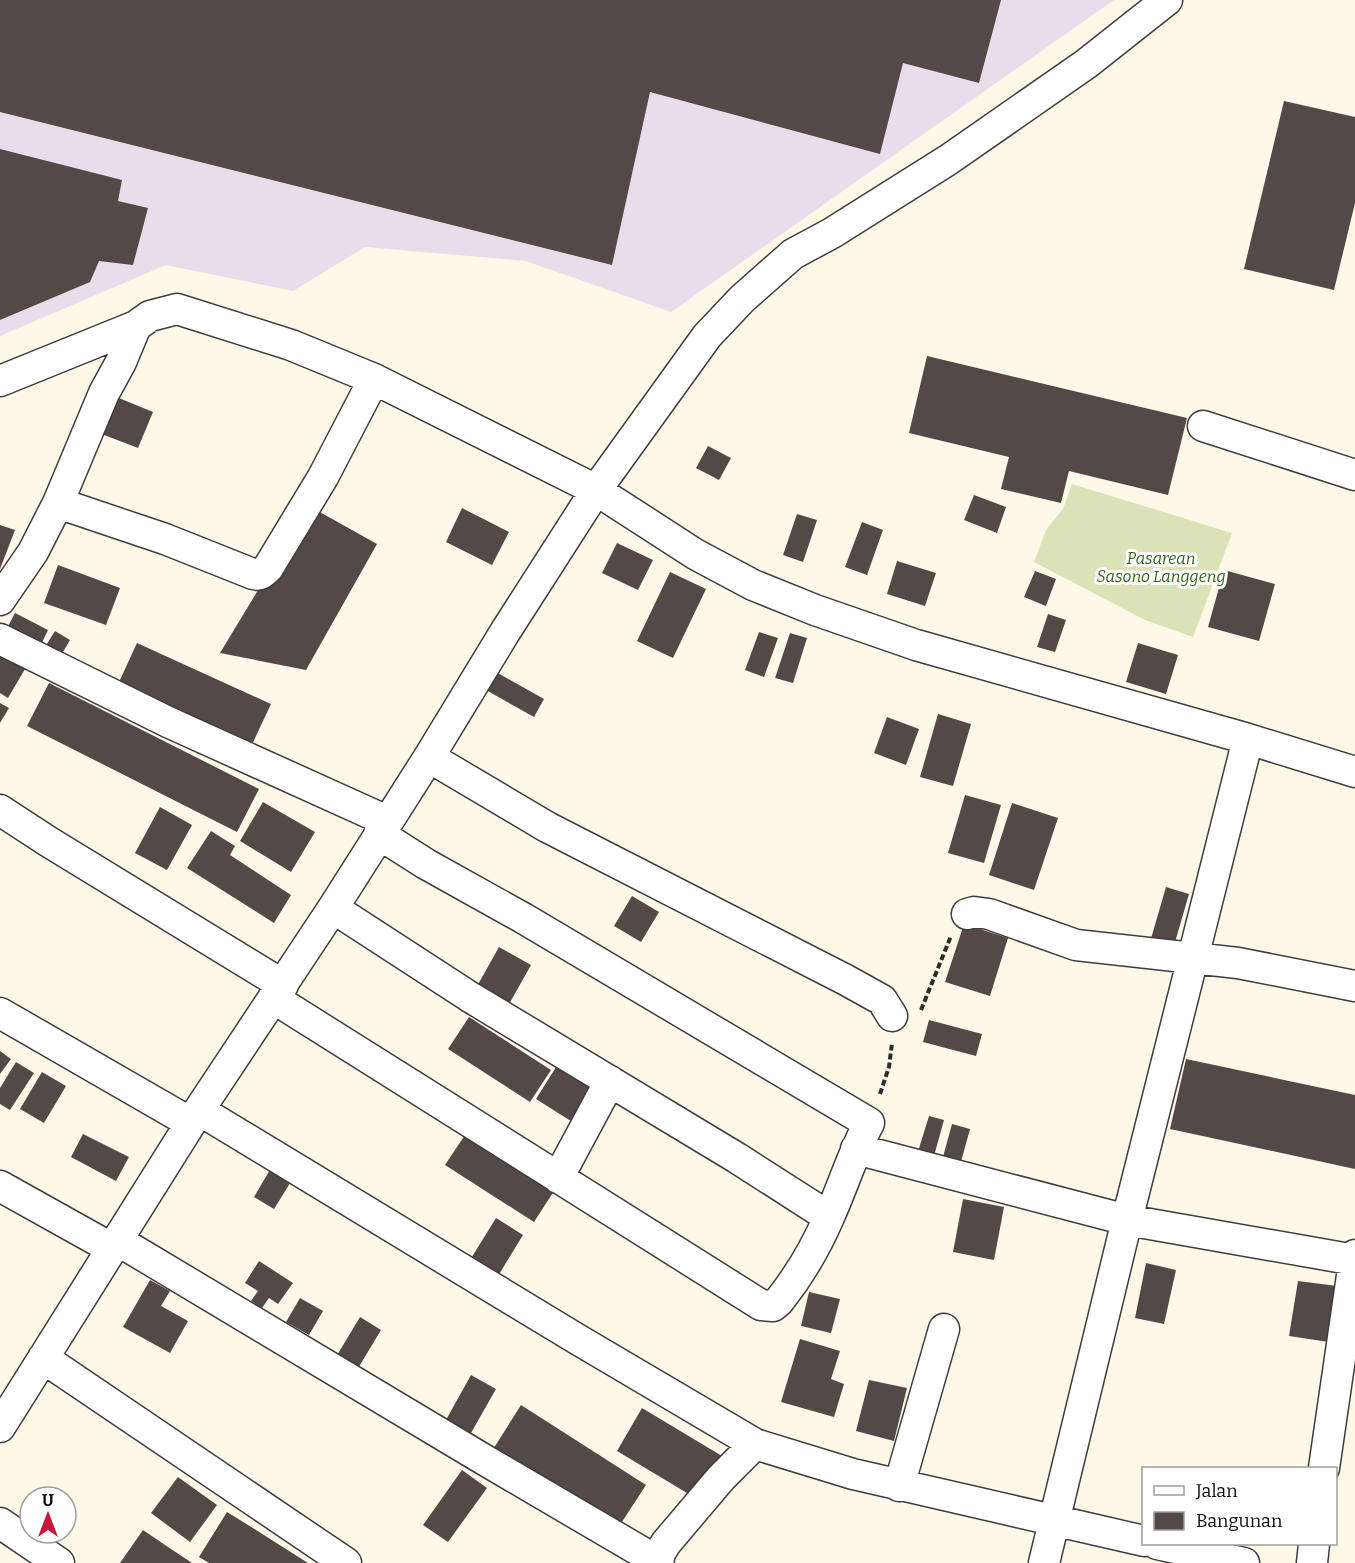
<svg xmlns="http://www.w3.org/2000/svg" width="1355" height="1563" font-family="Bitter,serif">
	<rect width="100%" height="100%" fill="#fff7e8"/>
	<!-- industrial -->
	<path fill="#e7ddeb" d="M0 0H1114L671 312 526 261 365 247 293 291 166 265 0 336Z"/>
	<!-- cemetery -->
	<path fill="#dbe2b8" d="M1072 484 1232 533 1193 637 1145 620 1034 562 1046 530 1063 509Z"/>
	<!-- building -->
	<path fill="#544946" d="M0 0H1001L979 83 903 63 880 154 650 92 612 265 0 112Z
		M1284 101 1355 117V203L1334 290 1244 269Z
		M0 149 122 180 118 201 148 208 133 265 99 261 90 282 0 320Z
		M927 356 1187 418 1168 495 1069 471 1061 503 1001 489 1009 457 909 433Z
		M114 396 153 412 138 448 99 433Z
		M708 446 731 458 719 480 696 468Z
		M974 495 1006 507 997 533 964 520Z
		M309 506 377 544 306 670 220 653Z
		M462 508 509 532 492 565 446 542Z
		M797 514 817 520 803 562 783 555Z
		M862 522 883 530 867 575 845 567Z
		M0 525 15 530 0 569Z
		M617 543 653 560 638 590 602 573Z
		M897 561 936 573 925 606 887 594Z
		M58 565 120 588 106 625 44 603Z
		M1224 570 1275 584 1259 641 1208 627Z
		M1035 571 1056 579 1046 606 1024 597Z
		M670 572 706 589 673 658 637 641Z
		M15 613 48 630 38 651 4 634Z
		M1048 614 1066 620 1055 652 1037 647Z
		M55 631 70 640 56 664 40 655Z
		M759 632 778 638 764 677 745 670Z
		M790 633 807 638 793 683 775 678Z
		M137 643 271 704 248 753 114 693Z
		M1138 643 1178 655 1166 694 1126 682Z
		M0 655 25 669 8 698 0 693Z
		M496 672 544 699 534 717 486 690Z
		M49 683 259 789 237 832 27 726Z
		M0 703 9 708 0 723Z
		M938 714 971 724 953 786 920 777Z
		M887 717 919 729 906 765 874 753Z
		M965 795 1001 805 984 863 948 853Z
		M263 802 315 832 291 872 240 841Z
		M1012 803 1058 818 1034 890 989 875Z
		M160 807 192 825 167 870 135 853Z
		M211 831 235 846 230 855 291 895 274 923 187 868Z
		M1166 887 1189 894 1173 949 1150 942Z
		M632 896 659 912 641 942 614 926Z
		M964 924 1008 938 990 996 945 982Z
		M499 947 531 965 508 1006 476 988Z
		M469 1017 551 1070 530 1102 448 1049Z
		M929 1020 982 1034 976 1056 923 1042Z
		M0 1051 11 1059 0 1074Z
		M1186 1059 1355 1095V1169L1170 1129Z
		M16 1062 34 1073 10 1110 0 1104V1088Z
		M558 1064 597 1088 574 1123 536 1099Z
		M42 1072 66 1086 44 1123 20 1109Z
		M929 1116 944 1120 932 1163 916 1158Z
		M952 1124 970 1129 959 1169 941 1164Z
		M467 1132 556 1188 534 1222 445 1165Z
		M83 1134 129 1157 116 1181 71 1157Z
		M271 1168 292 1180 274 1209 254 1197Z
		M963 1199 1004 1207 994 1260 953 1252Z
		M496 1218 523 1235 498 1276 470 1260Z
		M259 1261 293 1283 278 1304 269 1298 262 1308 251 1301 258 1291 245 1283Z
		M1146 1263 1176 1270 1164 1324 1135 1318Z
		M150 1280 170 1291 161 1306 188 1321 170 1353 123 1327Z
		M1298 1281 1337 1286 1329 1342 1289 1336Z
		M809 1292 840 1299 831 1333 801 1326Z
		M300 1298 323 1311 309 1335 286 1322Z
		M360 1317 381 1330 354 1375 333 1362Z
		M800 1339 840 1351 831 1379 844 1384 834 1417 781 1402Z
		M471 1375 496 1389 467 1440 442 1427Z
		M869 1380 907 1388 894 1441 856 1431Z
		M521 1405 646 1485 616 1531 492 1451Z
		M642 1408 722 1456 697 1499 617 1451Z
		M462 1470 487 1488 448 1542 423 1525Z
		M178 1477 217 1505 190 1542 151 1513Z
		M227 1512 248 1525 308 1563H209L199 1557Z
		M143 1530 165 1545 192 1563H120Z"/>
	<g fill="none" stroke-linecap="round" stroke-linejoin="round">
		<!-- minor casing -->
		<g stroke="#3d3d3d" stroke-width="33">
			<path id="minor" d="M0 381 136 326
				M1203 426 1355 475
				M58 503 165 539 253 574C260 576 263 573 268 568L323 477 374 379
				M0 600 33 552 58 503 104 393 121 362 136 326 150 316 177 309 291 345 374 379 596 490 695 554 753 585 815 610 916 645 1248 739 1355 772
				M0 639 168 722 387 821
				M429 757 547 827 846 980 882 1000 892 1016
				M0 810 49 842 283 985
				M333 908 470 997 737 1158 829 1217
				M967 914 974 912 989 914 1076 945 1238 963 1355 986
				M273 998 761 1305 773 1306 779 1301C799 1276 816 1247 829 1217 843 1186 853 1153 869 1123L523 918 426 864 379 834
				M0 1013 191 1123
				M199 1110 577 1339 755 1444 853 1474 1144 1541
				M856 1149 1127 1220 1355 1260
				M558 1178 610 1081
				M0 1186 111 1248
				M117 1240 483 1459 657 1561
				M43 1358 346 1563
				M0 1427 199 1110 333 908 429 757 505 632 596 490 707 336 742 299 793 254 832 233 948 160 1086 64 1167 0
				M1324 1468 1355 1255
				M899 1486 944 1329
				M0 1523 59 1563
				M1157 1544 1244 1563
				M658 1563 660 1553 666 1543 721 1478 755 1444
				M1044 1563 1127 1220 1248 739
				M1312 1563 1314 1544"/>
		</g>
		<!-- path -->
		<path stroke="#2c2c2c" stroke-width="4" stroke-dasharray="6 3" stroke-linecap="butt" d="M921 1010 951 936
			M880 1094 889 1067 892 1043"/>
		<!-- minor -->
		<use href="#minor" stroke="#fff" stroke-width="30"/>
	</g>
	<g text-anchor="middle" stroke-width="6" stroke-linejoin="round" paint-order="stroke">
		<!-- park labels -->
		<g font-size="16" font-style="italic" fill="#336716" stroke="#fff">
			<text x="1161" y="564">Pasarean<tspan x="1161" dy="18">Sasono Langgeng</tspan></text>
		</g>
	</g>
	<!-- legend -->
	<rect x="1142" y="1467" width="195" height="78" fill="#ffffff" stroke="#9d9d9d" stroke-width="1.5"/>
	<rect x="1154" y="1486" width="30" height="9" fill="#ffffff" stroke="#9d9d9d" stroke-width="1.5"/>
	<text x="1196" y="1497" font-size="18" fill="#0a0a0a">Jalan</text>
	<rect x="1154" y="1512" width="30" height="18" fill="#544946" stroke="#9d9d9d" stroke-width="1.5"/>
	<text x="1196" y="1527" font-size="18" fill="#0a0a0a">Bangunan</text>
	<!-- north arrow -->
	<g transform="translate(48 1515)"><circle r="28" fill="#ffffff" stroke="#9d9d9d" stroke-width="1.5"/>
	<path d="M0-4.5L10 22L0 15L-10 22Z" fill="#c5183a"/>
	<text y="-9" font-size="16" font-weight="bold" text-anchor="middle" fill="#0a0a0a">U</text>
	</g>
</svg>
